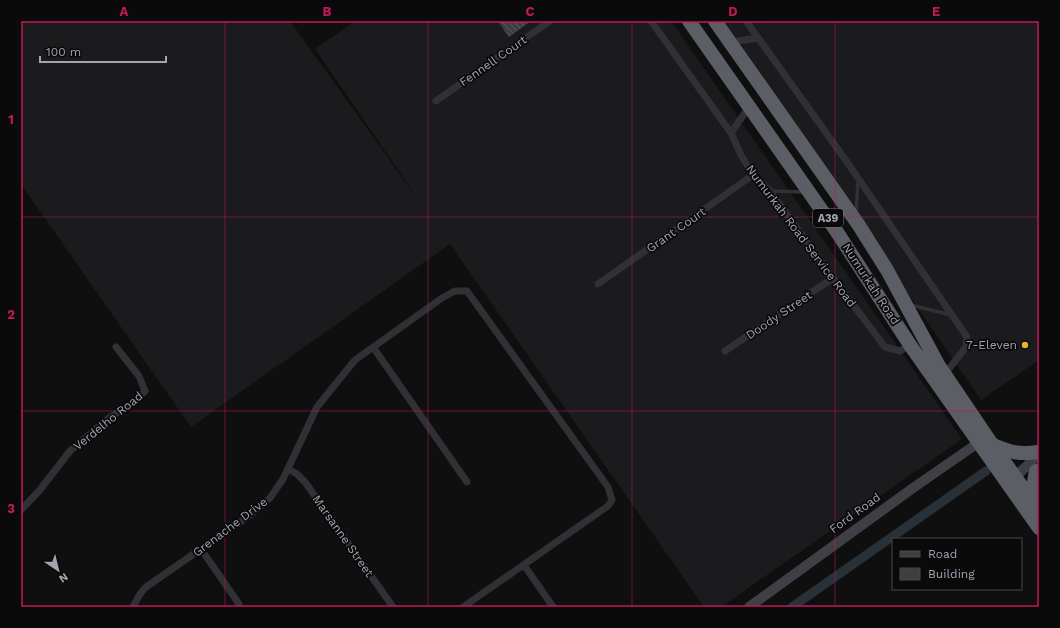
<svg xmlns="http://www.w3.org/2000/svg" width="1060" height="628" font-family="'Work Sans',sans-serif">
	<defs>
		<pattern id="building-back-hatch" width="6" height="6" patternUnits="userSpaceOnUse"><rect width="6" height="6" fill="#3e3f43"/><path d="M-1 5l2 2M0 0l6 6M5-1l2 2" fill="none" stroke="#57585c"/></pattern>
	</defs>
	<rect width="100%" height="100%" fill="#0f0f10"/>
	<!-- built -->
	<path fill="#1b1b1d" d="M21 21H290L427 212 315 49 355 21H671L962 439 721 607H704L450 244 191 427 21 184Z
		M720 21H1039V360L981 400Z"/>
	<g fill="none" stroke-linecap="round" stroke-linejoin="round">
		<!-- canal -->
		<path stroke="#293138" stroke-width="9" d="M792 607 986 471"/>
	</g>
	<!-- building -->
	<path fill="url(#building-back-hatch)" d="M498 21H531L509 37Z"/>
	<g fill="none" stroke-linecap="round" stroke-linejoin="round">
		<!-- lane -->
		<path stroke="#303135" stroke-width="3.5" d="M770 191 804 192
			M856 213 858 180
			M911 305 951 315"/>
		<!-- street -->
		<path stroke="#303135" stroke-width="7" d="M651 21 731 133 741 155 753 175 770 191 833 278 885 347 900 351 910 345
			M746 21 847 162 967 337 966 347 944 375
			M730 42 758 38
			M436 101 550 21
			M731 133 749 107
			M598 284 753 175
			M373 347 467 482
			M725 351 833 278
			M288 469 297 474 305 482 393 607
			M21 510 39 491 70 451 109 418 134 402 145 391 139 376 116 347
			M201 549 239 604
			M524 565 553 607
			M133 607 140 594 146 587 253 513 270 498 283 479 317 407 355 360 442 298 455 291H467L608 487 612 500 608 506 463 607"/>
		<!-- secondary -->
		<path stroke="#3e4045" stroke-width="10" d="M1015 477 1032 461 1039 450
			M749 607 913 488 978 443"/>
		<!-- highway -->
		<path stroke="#5c5e66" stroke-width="14" d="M689 21 837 232 910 345 1039 528
			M715 21 858 224 887 270 939 366 987 437 1039 511
			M993 445C1010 452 1019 455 1038 452
			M1036 471 1034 482 1036 507"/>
	</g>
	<!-- grid -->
	<path fill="none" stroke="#c2185b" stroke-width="1" stroke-opacity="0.55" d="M225 21V607M428 21V607M632 21V607M835 21V607M21 217H1039M21 411H1039"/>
	<!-- markers -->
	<circle fill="#e9b52e" stroke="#0a0a0b" stroke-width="1.5" cx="1025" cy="345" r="4"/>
	<g text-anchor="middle" stroke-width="3.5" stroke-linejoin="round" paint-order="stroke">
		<!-- shield labels -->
		<rect fill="#0a0a0b" stroke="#74767f" stroke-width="1" x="813" y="209" width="30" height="18" rx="3"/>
		<g font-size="11" font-weight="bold" fill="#a1a5b1">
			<text x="828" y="222">A39</text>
		</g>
		<!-- street labels -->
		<g font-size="12" fill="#a1a5b1" stroke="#0a0a0b">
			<text transform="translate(493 61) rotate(-35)" y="4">Fennell Court</text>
			<text transform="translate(676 230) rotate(-35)" y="4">Grant Court</text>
			<text transform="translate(801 236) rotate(53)" y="4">Numurkah Road Service Road</text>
			<text transform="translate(871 284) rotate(57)" y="4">Numurkah Road</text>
			<text transform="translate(779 315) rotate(-34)" y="4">Doody Street</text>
			<text transform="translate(108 421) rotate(-39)" y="4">Verdelho Road</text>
			<text transform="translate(855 513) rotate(-36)" y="4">Ford Road</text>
			<text transform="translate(230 527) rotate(-37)" y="4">Grenache Drive</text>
			<text transform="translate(343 536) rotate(55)" y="4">Marsanne Street</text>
		</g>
		<!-- poi labels -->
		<g font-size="12" fill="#a1a5b1" stroke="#0a0a0b" text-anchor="end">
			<text x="1017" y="349">7-Eleven</text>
		</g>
	</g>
	<!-- border -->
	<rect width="1060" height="628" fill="none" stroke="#0a0a0b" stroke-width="44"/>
	<!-- legend -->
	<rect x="892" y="538" width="130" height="52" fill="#0a0a0b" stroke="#46484d"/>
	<rect x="900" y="551" width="20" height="6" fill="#3e4045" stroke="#46484d"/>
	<text x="928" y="558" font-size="12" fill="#a1a5b1">Road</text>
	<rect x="900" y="568" width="20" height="12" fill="#3e3f43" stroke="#46484d"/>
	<text x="928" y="578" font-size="12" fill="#a1a5b1">Building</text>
	<!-- north arrow -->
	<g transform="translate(58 570) rotate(145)" stroke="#0a0a0b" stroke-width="3" paint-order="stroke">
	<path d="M0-3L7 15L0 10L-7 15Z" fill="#a1a5b1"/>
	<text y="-6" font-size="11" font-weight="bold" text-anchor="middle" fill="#a1a5b1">N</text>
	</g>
	<!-- scale -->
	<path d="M40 56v6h126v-6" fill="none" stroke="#a1a5b1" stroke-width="2"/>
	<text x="46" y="56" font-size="12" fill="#a1a5b1" stroke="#0a0a0b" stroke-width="3" paint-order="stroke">100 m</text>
	<rect x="22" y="22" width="1016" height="584" fill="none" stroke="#c2185b" stroke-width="1.5"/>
	<g font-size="13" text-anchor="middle" font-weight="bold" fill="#c2185b">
		<text x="124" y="16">A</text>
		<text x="327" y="16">B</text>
		<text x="530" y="16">C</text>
		<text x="733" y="16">D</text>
		<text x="936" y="16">E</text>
		<text x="11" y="124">1</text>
		<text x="11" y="319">2</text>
		<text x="11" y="513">3</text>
	</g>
</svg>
